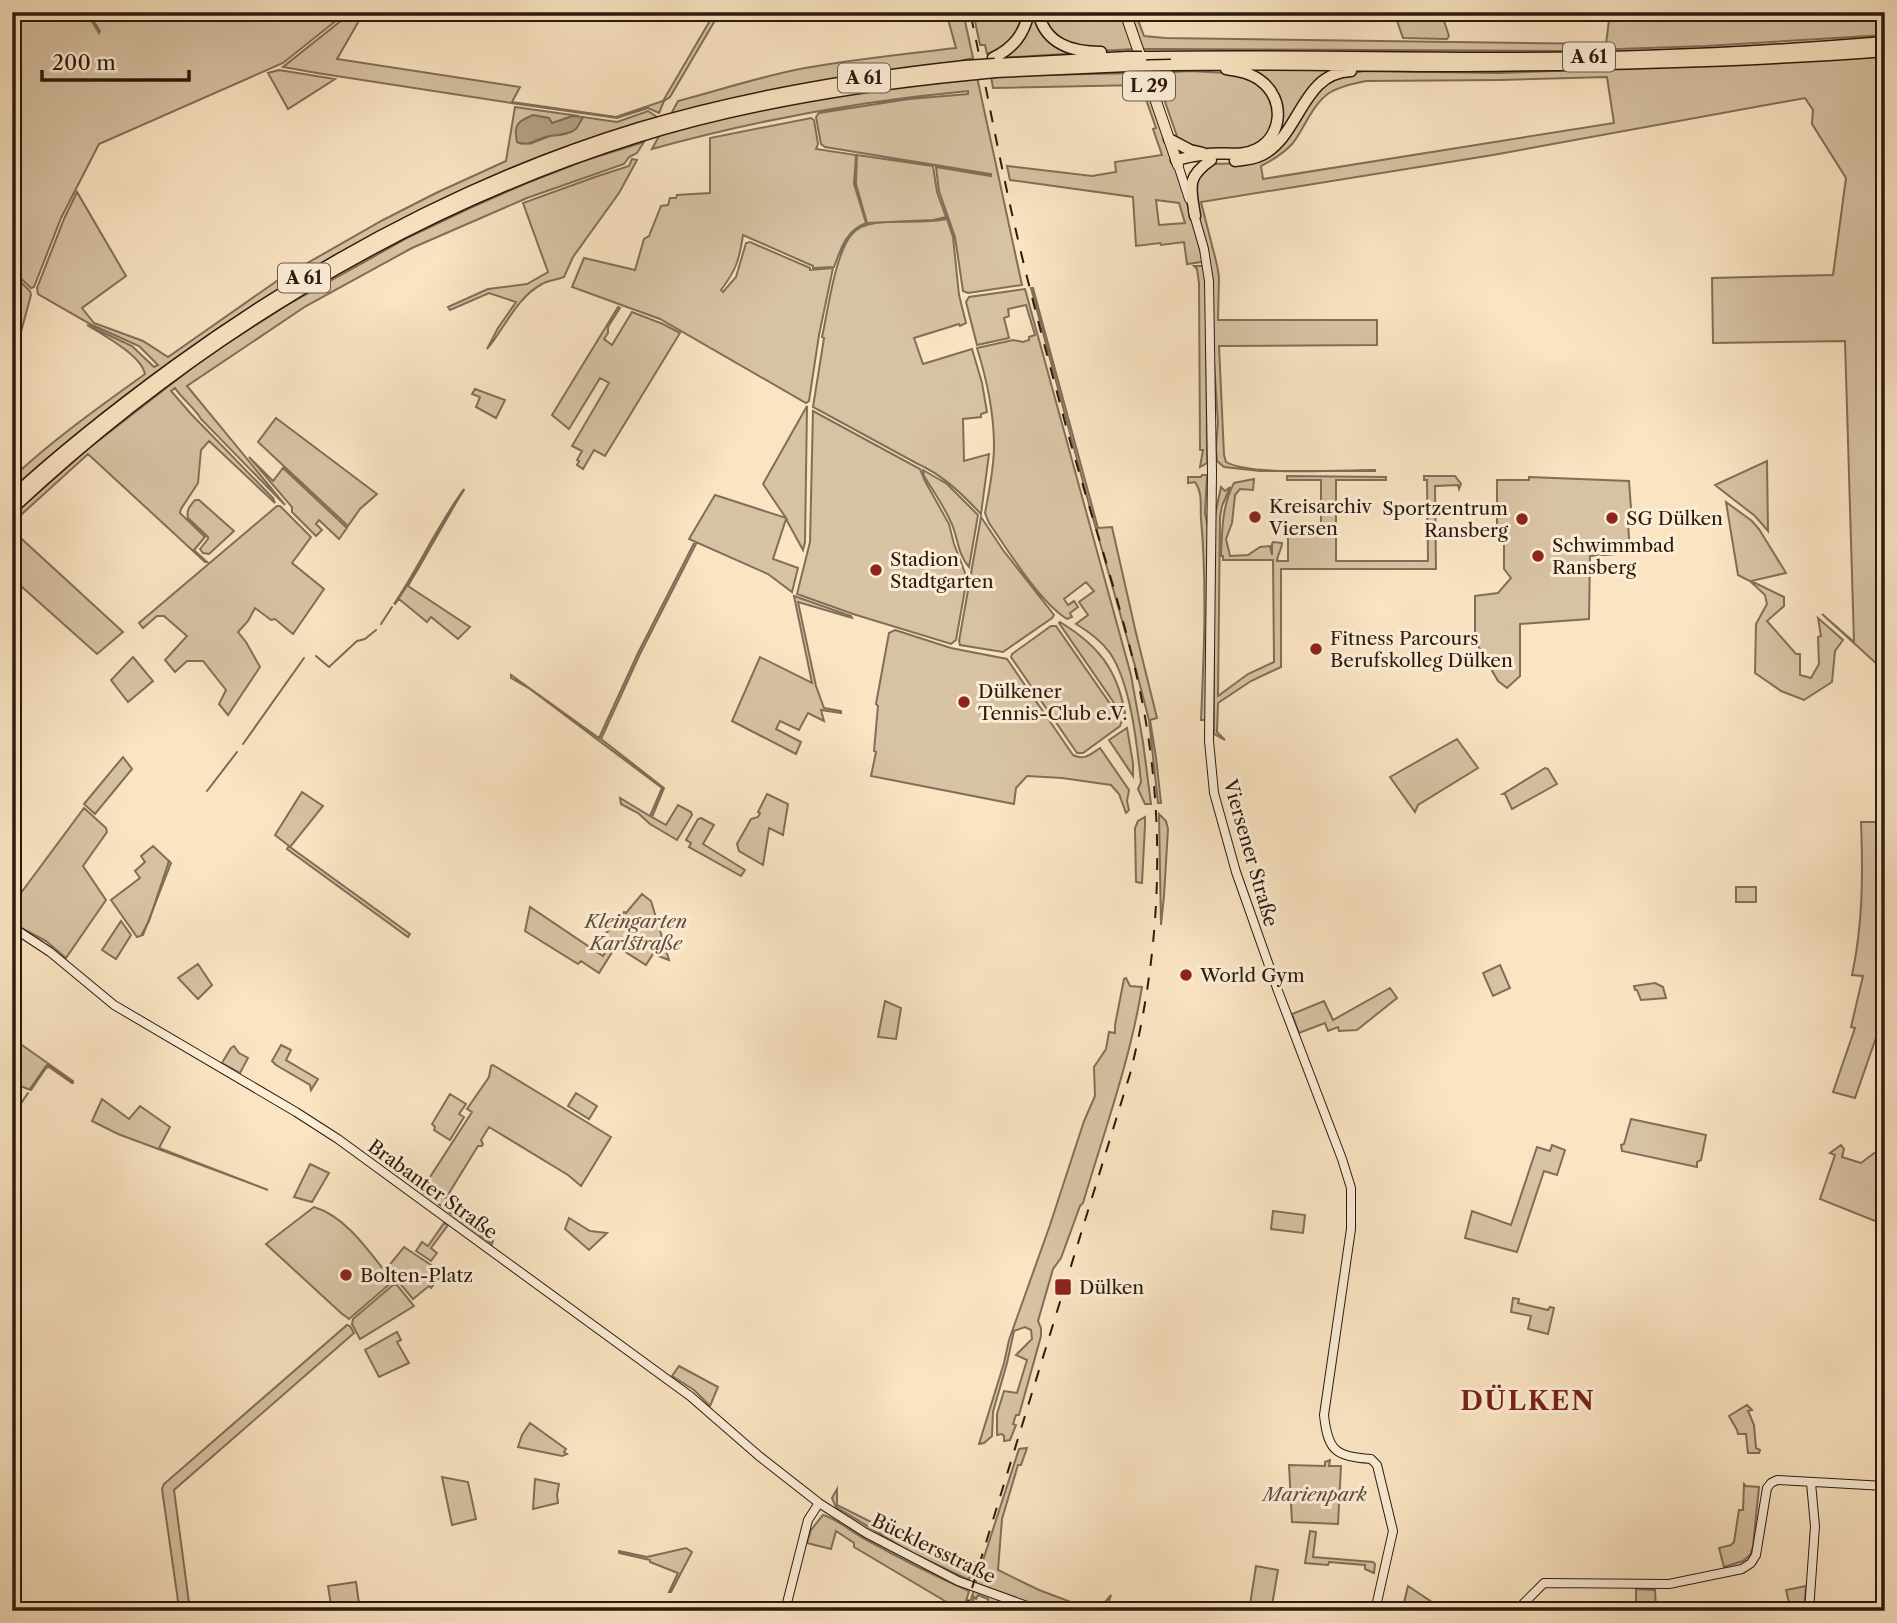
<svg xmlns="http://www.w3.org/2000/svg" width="1897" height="1623" font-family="'Libre Caslon Text',serif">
	<rect width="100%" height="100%" fill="#fae4c2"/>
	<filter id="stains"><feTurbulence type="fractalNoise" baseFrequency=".00286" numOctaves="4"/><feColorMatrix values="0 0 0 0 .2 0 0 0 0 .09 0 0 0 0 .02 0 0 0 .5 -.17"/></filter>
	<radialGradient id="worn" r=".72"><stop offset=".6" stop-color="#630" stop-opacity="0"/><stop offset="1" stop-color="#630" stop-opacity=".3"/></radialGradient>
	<!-- green -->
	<path fill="#d7c2a3" stroke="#816e58" stroke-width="2" fill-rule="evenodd" d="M12 12H86L99 33 100 31 88 12H347L283 63 99 144 61 218 34 287 31 288 12 270Z
		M352 12H364L337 59 520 87 512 102 616 117 663 101 715 12H720L670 97 664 101 659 113 648 108 617 118 511 103 317 73 283 67Z
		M946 12H963L973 58 960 61 965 78 977 77 1022 285 968 293 963 291 955 237 939 191 936 167 991 176V174L825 147 821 144 816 117 819 113 909 99 968 94V91C861 101 756 120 652 149L678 101C720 90 762 76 805 68 855 59 905 54 956 48Z
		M973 12H1025C1016 36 1011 45 987 54L985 45H980Z
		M1036 12 1039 23 1082 53 999 58 1030 16Z
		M1042 12H1121L1134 49 1099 51 1062 41 1050 31Z
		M1130 12H1135L1144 36 1165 38 1606 44 1610 12H1885V35L1706 46 1559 51 1146 49H1143Z
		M1394 12H1441L1449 36 1447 39 1403 38Z
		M1885 56V630L1883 662 1878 665 1822 614 1854 642 1845 341 1713 343 1712 278 1833 275 1846 178 1812 124 1813 110 1805 98 1493 155 1201 202 1217 265 1219 277 1218 320H1377V345L1219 346 1224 455 1226 462C1250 476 1343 470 1375 470V471H1260L1224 467 1217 461 1216 448 1218 422 1206 244 1195 203 1194 182 1211 164 1252 163 1318 90 1339 76 1364 71 1500 73 1552 71 1730 65ZM1607 77 1614 123 1263 179 1261 166C1273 160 1284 153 1293 143 1305 127 1312 105 1329 93 1340 86 1353 84 1366 81L1499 80Z
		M279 70 335 79 288 109 268 73Z
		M1243 70H1336L1281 136 1245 159H1210L1261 148 1279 104Z
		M1190 71 1227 73 1251 79 1261 86 1274 105V122L1263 140 1248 148 1208 151 1179 142 1155 73Z
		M1142 73 1188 204 1203 260 1201 262 1187 264 1184 242 1161 245 1160 243 1136 246 1133 197 1010 180 1007 166 1092 176 1116 172 1115 162 1162 155 1153 129 1156 128 1141 85 993 88 991 76ZM1156 200 1179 203 1185 223 1159 225Z
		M515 107 579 116C557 117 544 130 529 144L550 136 576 129 583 117 617 122 648 111 657 117C643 125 623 128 607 133 564 147 520 163 479 182 307 260 153 364 12 489V478C54 439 99 407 145 374 141 355 103 335 87 325L132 346 154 367 158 365 139 346 92 325 38 294 37 288 64 219 77 192 126 276 82 308 94 323 143 341 168 357 281 278 383 220 436 193 506 161Z
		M811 118 814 120 818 144 816 149 856 155 854 184 866 223C846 231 841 248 834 267L813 268V266L743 235C739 261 736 270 721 290L723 292 736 277 746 243 750 242 810 268V270L833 268 819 335 809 401 806 403 660 319 572 287 584 258 635 270 644 239 649 236 661 206 668 205 670 198H676L677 195 710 193V138Z
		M644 142 637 153 629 157 624 164 527 198 412 248 306 306 187 386 285 505 201 419C194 407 183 400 175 388L171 391 191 414 273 498 275 503 209 441 201 450 198 483 181 509 180 513 205 537 194 550 207 562H205L88 454 12 523V516L89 448 210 354 289 304 409 237 470 208 527 183 583 161Z
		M857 155 933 166 937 192 946 217 933 220 867 223 856 184Z
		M632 159 637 160 619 193 573 257 564 277C557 280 549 280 542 284 516 298 505 328 487 349L498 328 516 302 489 293 450 310 448 307 488 289 527 284 548 272 523 203 595 177 629 166Z
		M947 219 953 237 959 295 966 323 960 326 959 324 914 338 923 364 972 349 982 383 987 412 981 414V417L963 419 964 461 989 454 981 514C961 493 943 475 916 463L813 407 824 338 822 337C828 311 835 253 852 234 858 227 868 224 876 223 900 220 924 224 947 219Z
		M1194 266H1204L1206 272 1207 463 1200 467 1203 450H1200L1199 283 1197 269Z
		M12 274 30 291 31 295 12 365Z
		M1031 288H1033L1098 528 1112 527 1136 633 1157 718 1150 720 1156 757 1161 803H1158L1149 720 1135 666 1089 504Z
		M1025 289 1131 675 1143 742 1151 804H1145L1138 789 1141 782C1137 745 1131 684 1110 653 1102 642 1088 631 1076 624L1088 615 1079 602 1094 591 1086 582 1064 599 1068 605 1074 601 1078 607 1070 613 1072 617 1067 619C1040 603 1008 550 989 523L985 513C989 491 994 469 994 446 994 413 987 380 977 348L1013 340 1023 342 1029 340V337L1035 335 1026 305 1008 309 1009 316 1004 318 1009 338 977 345 966 302 969 297Z
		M618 307 620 308 608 327V333L604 339 612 345 632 312 663 324 680 333 605 456 594 450 583 469 577 465 579 461 577 460 582 451 572 446 609 383 600 378 569 429 552 415Z
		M475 389 505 400 496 418 476 407 480 397 472 394Z
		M807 406 805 542 803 550 786 519 773 559 798 568 792 592 768 574 689 539 715 495 786 518 763 484Z
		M813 411 920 469 925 481 949 524 954 544 967 578 956 640 951 644 853 614 797 594 810 542Z
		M276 418 377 494 360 509 348 526 258 442Z
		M249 457 273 481 283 468 347 528 339 539 319 520 316 524 322 530 316 536 292 512V507Z
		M1767 461 1768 531 1755 516 1715 485Z
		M923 470 947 484 978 515 969 567C957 554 958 535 950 520 943 505 933 490 924 476Z
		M1202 475H1207L1205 513 1208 527 1206 720H1201C1204 653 1207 585 1201 519 1200 506 1203 493 1195 482L1188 483V477H1201Z
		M1287 476 1386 477V480H1336V561H1428L1427 480H1424V476H1455L1461 484 1459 489 1458 485 1435 486 1436 569H1281V667L1251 681 1218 703 1217 732 1225 740 1214 734V520L1221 487 1225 491 1230 487 1222 506 1220 517 1218 696 1248 674 1274 662 1273 560H1223V556H1221C1222 531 1222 505 1234 483L1254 479 1253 490 1240 489 1235 495 1232 523 1226 539 1230 556 1248 555 1260 547 1270 546 1272 555V544L1273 542 1282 543C1282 550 1277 554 1277 561H1288V527L1321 526V480H1287Z
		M1529 477 1629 481 1632 522 1628 523 1630 553 1590 556 1589 619 1520 624V676L1507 688 1498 681 1478 646 1475 634V596L1498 593 1511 578 1504 569V545L1497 540V480H1529Z
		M464 489 408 586 470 627 458 639 431 617 427 622 399 599 394 604C419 567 437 526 464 489Z
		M195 500H199L234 531 209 554 203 553 200 549 208 539V537L188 518C186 510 190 506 195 500Z
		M1726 502 1752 521 1759 529 1786 573 1751 581 1784 597V606L1767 621 1796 654H1800V675L1811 678 1819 664 1818 637 1821 636 1818 618 1843 640 1835 651 1832 682 1804 700 1781 691 1755 673 1756 624 1767 604 1765 595 1750 581 1738 575Z
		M277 506H280L311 537 292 563 324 589 293 634 275 619 271 620 255 608 248 621 238 632 246 642 260 667 228 715 219 704 226 690 203 661H187L175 672 165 660 187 636 164 616H157L143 628 139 623Z
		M981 517 1003 550 1054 615 1052 618 1003 652 960 645 959 641Z
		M12 530 123 632 97 654 12 578Z
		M694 543 696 544 640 654 601 739 664 788 652 817 666 825 678 805 691 812 692 815 677 840 650 824 638 813 621 804 620 798 650 816 662 788 530 689 511 678V675L599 738 638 653Z
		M794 596 851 616 852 618 798 602 816 686 824 708 841 711V713L821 710 824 721 808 713 799 730 780 721 776 729 801 742 796 754 732 721 760 657 812 683Z
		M1060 622C1098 645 1117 669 1125 713H1121L1059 623Z
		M1051 626H1056L1122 721 1120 726 1083 753H1077L1011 657 1012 654Z
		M895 630 951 648 1007 659 1073 755C1084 761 1091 754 1100 748L1129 790 1127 801 1129 810 1126 813 1119 794 1111 785 1062 778 1027 776 1016 788 1014 804 871 776 876 752 874 751 878 706 876 704 889 633Z
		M133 657 153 681 128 702 111 680Z
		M1127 728 1133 763V776L1109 740Z
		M1457 739 1478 768 1418 805 1415 812 1390 777Z
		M123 757 132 769 95 814 84 804Z
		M1545 768 1548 769 1557 784 1512 809 1505 794H1503Z
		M302 792 323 806 290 847 410 934 408 937 287 849 289 846 275 835Z
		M767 794 788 804 783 835 769 828 763 865 739 851 737 844 751 819 758 817 760 813 758 812Z
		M84 808 106 828 107 832 83 866 106 900 66 958 46 941 12 923V905Z
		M1159 814 1166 821 1168 829 1164 896 1161 925Z
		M1145 817V825L1142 883 1136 882 1135 828 1138 821Z
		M701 818 714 825 703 844 745 870 741 876 689 847 691 843 686 840 698 819Z
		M1883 818 1885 819V1012L1855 1098 1833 1092 1855 1028 1851 1027 1863 976 1852 975C1863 924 1863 874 1861 822H1879Z
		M153 846 171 863 143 935 137 937 111 900 140 878 135 871 145 862 141 856Z
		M1736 887H1756V902H1736Z
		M642 894 651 901 669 960 653 954 646 965 616 946 599 973 581 961 578 964 525 931 530 907 603 956 611 943 602 938 624 912 626 913Z
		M121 921 131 935 116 959 102 950Z
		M198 964 212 985 198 999 178 978Z
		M1500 965 1510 988 1493 996 1483 973Z
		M1126 978 1130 986 1142 987C1130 1061 1104 1132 1083 1203L1080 1206 1061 1258 1053 1269 1038 1321 1041 1328V1336L1019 1415H1016L1013 1424 1016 1425 1010 1440 1004 1441V1436L1002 1434 997 1435V1414L1004 1391 1017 1393 1027 1360 1016 1355 1032 1339 1031 1330 1025 1327 1014 1331 1007 1363 993 1412 992 1436 984 1443 979 1444 1004 1363 1009 1340 1050 1225 1084 1121 1095 1096 1094 1067 1106 1049 1109 1032 1115 1033V1025L1124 979Z
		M1655 983 1663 987 1666 998 1641 1000 1637 990H1635L1634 986Z
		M1390 988 1397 998 1357 1030 1339 1031 1338 1027 1328 1031 1325 1023 1299 1033 1292 1014 1324 1001 1333 1020Z
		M885 1001 901 1008 896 1039 878 1037Z
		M12 1038 73 1081 72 1083 49 1067 46 1068 31 1090 12 1083Z
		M281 1045 291 1050 286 1060 318 1079 311 1090 310 1085 276 1065 272 1061Z
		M234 1046 239 1053 248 1058 240 1073 222 1063 231 1048Z
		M493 1065 611 1137 581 1186 568 1175 489 1127 481 1140 483 1144 482 1146H478L446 1198 454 1204 452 1208 483 1226 482 1229 494 1237 492 1244 421 1191 472 1112 467 1109 489 1077 491 1066Z
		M576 1093 597 1106 589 1119 568 1106Z
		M450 1094 466 1104 459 1114 464 1117 450 1140 434 1130 435 1127 432 1124Z
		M102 1099 129 1119 140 1106 170 1127 159 1148 268 1190 118 1134 92 1121Z
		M1631 1119 1706 1135 1701 1160 1697 1162V1167L1622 1151 1621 1145 1624 1144Z
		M1552 1145 1565 1150 1557 1175 1544 1171 1517 1252 1465 1238 1472 1211 1511 1225 1537 1147 1550 1151Z
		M1841 1145 1844 1149 1842 1157 1861 1163 1885 1145V1225L1820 1199 1835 1155 1830 1153Z
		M310 1164 329 1173 312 1202 294 1197Z
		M314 1207C347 1217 370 1253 391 1279V1283L349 1319 341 1313 266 1244Z
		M1273 1211 1305 1215 1303 1233 1271 1229Z
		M569 1218 590 1231 607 1233 589 1250 565 1229Z
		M444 1223 448 1225 431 1248 437 1253 431 1261 416 1251 422 1242 428 1246Z
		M404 1247 443 1273 431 1288 429 1286 413 1299 387 1268Z
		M393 1285H397L414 1306 360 1339 352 1324 353 1319Z
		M1513 1298 1519 1299 1518 1303 1548 1310 1550 1307 1554 1308 1548 1334 1528 1329 1531 1316 1511 1312Z
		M347 1325 350 1326 354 1333 174 1490 189 1603 181 1604 178 1601 162 1489 164 1484Z
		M397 1332 401 1340 397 1342 409 1363 379 1377 365 1350Z
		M679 1366 718 1387 710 1406 694 1390 672 1376Z
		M1747 1405 1752 1410 1748 1411 1754 1425 1756 1448 1760 1450 1759 1453H1748L1746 1434H1738L1737 1430 1729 1416Z
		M530 1423 566 1449 564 1452 567 1454 562 1456 518 1447 522 1435Z
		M1027 1448 1021 1465H1018L1002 1519 998 1570 1039 1590 1084 1607H1101L1111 1595 1106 1611H1048L999 1595 975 1585 1019 1449Z
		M1330 1460 1329 1466H1341L1338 1524 1292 1522 1289 1465 1325 1466V1462Z
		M442 1477 468 1482 476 1519 452 1525Z
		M535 1479 559 1484 557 1495 558 1503 533 1509Z
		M1744 1484 1746 1486 1759 1487 1753 1546 1750 1555 1743 1561 1724 1567 1719 1548 1731 1545 1734 1542 1739 1510H1743Z
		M837 1489V1505L879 1526V1521L974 1562 969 1580 910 1552 836 1507 832 1498Z
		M823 1515C837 1519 852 1532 865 1539 899 1558 933 1575 969 1591L963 1611H955V1607L854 1547V1543L836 1531 831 1549 807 1543 811 1530Z
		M1310 1531 1316 1532 1313 1557 1373 1562 1375 1564 1374 1573 1365 1569V1565L1329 1562 1328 1565 1305 1563Z
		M686 1548 692 1552 671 1592H669L678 1573 650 1562V1560L619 1553V1551L647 1557Z
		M1256 1566 1278 1570 1271 1611H1249Z
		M356 1582 360 1611H332L328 1586Z
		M1408 1586 1432 1602 1453 1611H1402Z
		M1806 1586 1804 1611H1791L1786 1590Z
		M1636 1589 1655 1590 1656 1611H1636Z
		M974 1590 1029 1611H990L988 1599 978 1595 976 1599 974 1597 970 1611H967Z"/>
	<!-- water -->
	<path fill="#b49f84" stroke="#7d6a54" stroke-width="2" d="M533 115 549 118 552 123 573 116 583 117C580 122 578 128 573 131 565 135 559 135 550 136 538 137 530 148 517 142 513 125 518 121 533 115Z"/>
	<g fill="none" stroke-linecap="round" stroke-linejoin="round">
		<!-- stream -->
		<path stroke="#7d6a54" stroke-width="2" d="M395 604 418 569 451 509 464 490
			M381 624 392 607
			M316 656 329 667 357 641 365 639 376 630
			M243 744 304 658
			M207 791 237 752
			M142 934 149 921 169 861
			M30 1089 46 1066 48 1065 73 1083
			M12 1117 28 1093"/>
		<!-- secondary casing -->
		<g stroke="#2b1a0d" stroke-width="10">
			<path id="secondary" d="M1178 165 1189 199
				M1193 211 1204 249 1209 281 1212 473 1209 741 1214 793 1236 872 1278 991 1342 1159 1351 1188V1229L1324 1415C1328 1452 1336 1456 1371 1459L1377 1465 1393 1531 1375 1611
				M12 927 50 952 114 1005 296 1112 338 1139 690 1396 759 1456 819 1503 866 1533 958 1581 1041 1611
				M785 1611 808 1520 819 1503
				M1516 1611 1544 1583 1669 1584 1742 1569 1751 1563 1756 1555 1767 1488 1771 1483 1777 1480 1885 1486
				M1809 1611 1815 1526 1811 1483"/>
		</g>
		<!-- primary casing -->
		<g stroke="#2b1a0d" stroke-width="12">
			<path id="primary" d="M1125 12 1178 165"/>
		</g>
		<!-- highway casing -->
		<g stroke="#2b1a0d" stroke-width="13">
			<path id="highway" d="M1038 12C1045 44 1071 52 1101 52
				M1142 57C1268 55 1393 58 1519 58 1641 58 1763 52 1885 42
				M993 58C1013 48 1024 35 1029 12
				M995 64 1127 57
				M1171 65C1268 63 1365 66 1462 66 1603 65 1744 62 1885 51
				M996 72 1128 66
				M1169 139 1190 150 1203 153
				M1176 160C1187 157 1198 155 1208 154 1224 152 1242 157 1257 149 1283 135 1285 99 1261 81 1251 73 1239 71 1226 69
				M1235 161C1245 160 1254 159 1262 155 1301 135 1301 73 1351 71
				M1195 216C1191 188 1185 178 1211 160
				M12 497C63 450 118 407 174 366 316 263 471 179 639 128 746 96 854 78 965 66
				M12 509C189 343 403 211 634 138 742 104 854 86 966 75"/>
		</g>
		<!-- secondary -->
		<use href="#secondary" stroke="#fcedd7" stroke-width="8"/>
		<!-- primary -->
		<use href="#primary" stroke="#fae4c2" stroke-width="10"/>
		<!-- highway -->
		<use href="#highway" stroke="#fae4c2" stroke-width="10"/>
		<!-- rail -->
		<path stroke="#2b1a0d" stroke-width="2" stroke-dasharray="12 12" stroke-linecap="butt" d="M965 1611 1130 1074C1160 956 1166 831 1144 711 1125 610 1088 511 1062 411 1046 351 1030 292 1016 231 999 159 986 85 970 12"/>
		<!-- highway-bridge casing -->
		<g stroke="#2b1a0d" stroke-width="13" stroke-linecap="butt">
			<path id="highway-bridge" d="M1127 57H1142
				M965 66 995 64
				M1128 66 1171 65
				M966 75 996 72"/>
		</g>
		<!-- highway-bridge -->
		<use href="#highway-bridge" stroke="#fae4c2" stroke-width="10"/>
	</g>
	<!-- markers -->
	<g fill="#8f2418" stroke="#fcedd7" stroke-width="2.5">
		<circle cx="1255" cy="517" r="7"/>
		<circle cx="1612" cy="518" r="7"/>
		<circle cx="1522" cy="519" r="7"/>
		<circle cx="1538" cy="556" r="7"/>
		<circle cx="876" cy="570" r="7"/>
		<circle cx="1316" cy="649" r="7"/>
		<circle cx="964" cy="702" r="7"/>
		<circle cx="1186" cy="975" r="7"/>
		<circle cx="346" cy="1275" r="7"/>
		<rect x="1054" y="1278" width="18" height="18" rx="3.5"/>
	</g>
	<g text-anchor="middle" stroke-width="6" stroke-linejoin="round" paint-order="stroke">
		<!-- shield labels -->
		<g fill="#fcedd7" stroke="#6a594a" stroke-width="2">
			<rect x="1563" y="42.5" width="52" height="29" rx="5"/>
			<rect x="838" y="63.5" width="52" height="29" rx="5"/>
			<rect x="1123" y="71.5" width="52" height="29" rx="5"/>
			<rect x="278" y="263.5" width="52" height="29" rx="5"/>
		</g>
		<g font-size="18" font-weight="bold" fill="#2b1a0d">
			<text x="1589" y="63">A 61</text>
			<text x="864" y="84">A 61</text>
			<text x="1149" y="92">L 29</text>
			<text x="304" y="284">A 61</text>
		</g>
		<!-- poi labels -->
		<g font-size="19" fill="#2b1a0d" stroke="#fcedd7" text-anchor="start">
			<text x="1269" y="513">Kreisarchiv<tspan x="1269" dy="22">Viersen</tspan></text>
			<text x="1508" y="515" text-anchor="end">Sportzentrum<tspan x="1508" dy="22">Ransberg</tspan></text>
			<text x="1626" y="525">SG Dülken</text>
			<text x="1552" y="552">Schwimmbad<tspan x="1552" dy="22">Ransberg</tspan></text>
			<text x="890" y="566">Stadion<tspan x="890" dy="22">Stadtgarten</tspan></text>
			<text x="1330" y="645">Fitness Parcours<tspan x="1330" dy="22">Berufskolleg Dülken</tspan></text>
			<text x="978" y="698">Dülkener<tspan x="978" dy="22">Tennis-Club e.V.</tspan></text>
			<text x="1200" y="982">World Gym</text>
			<text x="360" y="1282">Bolten-Platz</text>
			<text x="1079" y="1294">Dülken</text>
		</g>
		<!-- street labels -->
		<g font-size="19" fill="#2b1a0d" stroke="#fcedd7">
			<text transform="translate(1251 853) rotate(74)" y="7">Viersener Straße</text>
			<text transform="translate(433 1189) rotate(36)" y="7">Brabanter Straße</text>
			<text transform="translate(934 1548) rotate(26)" y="7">Bücklersstraße</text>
		</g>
		<!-- park labels -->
		<g font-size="19" font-style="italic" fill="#5f4c3a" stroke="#fcedd7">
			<text x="636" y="928">Kleingarten<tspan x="636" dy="22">Karlstraße</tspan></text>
			<text x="1315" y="1501">Marienpark</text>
		</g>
		<!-- district labels -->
		<g font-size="26" font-weight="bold" letter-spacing="2" fill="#7a1f14" stroke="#fcedd7">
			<text x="1528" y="1410">DÜLKEN</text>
		</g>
	</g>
	<!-- margin -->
	<rect width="1897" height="1623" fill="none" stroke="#fae4c2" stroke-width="42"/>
	<rect x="14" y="14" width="1869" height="1595" fill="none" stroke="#2b1a0d" stroke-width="3.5"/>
	<rect x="21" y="21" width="1855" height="1581" fill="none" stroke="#2b1a0d" stroke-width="2"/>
	<!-- scale -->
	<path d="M42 70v10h147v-10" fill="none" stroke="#2b1a0d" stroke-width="3.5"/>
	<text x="52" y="70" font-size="21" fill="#2b1a0d" stroke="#fcedd7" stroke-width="5" paint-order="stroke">200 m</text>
	<rect width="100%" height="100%" filter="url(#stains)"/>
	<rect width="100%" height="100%" fill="url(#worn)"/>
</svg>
